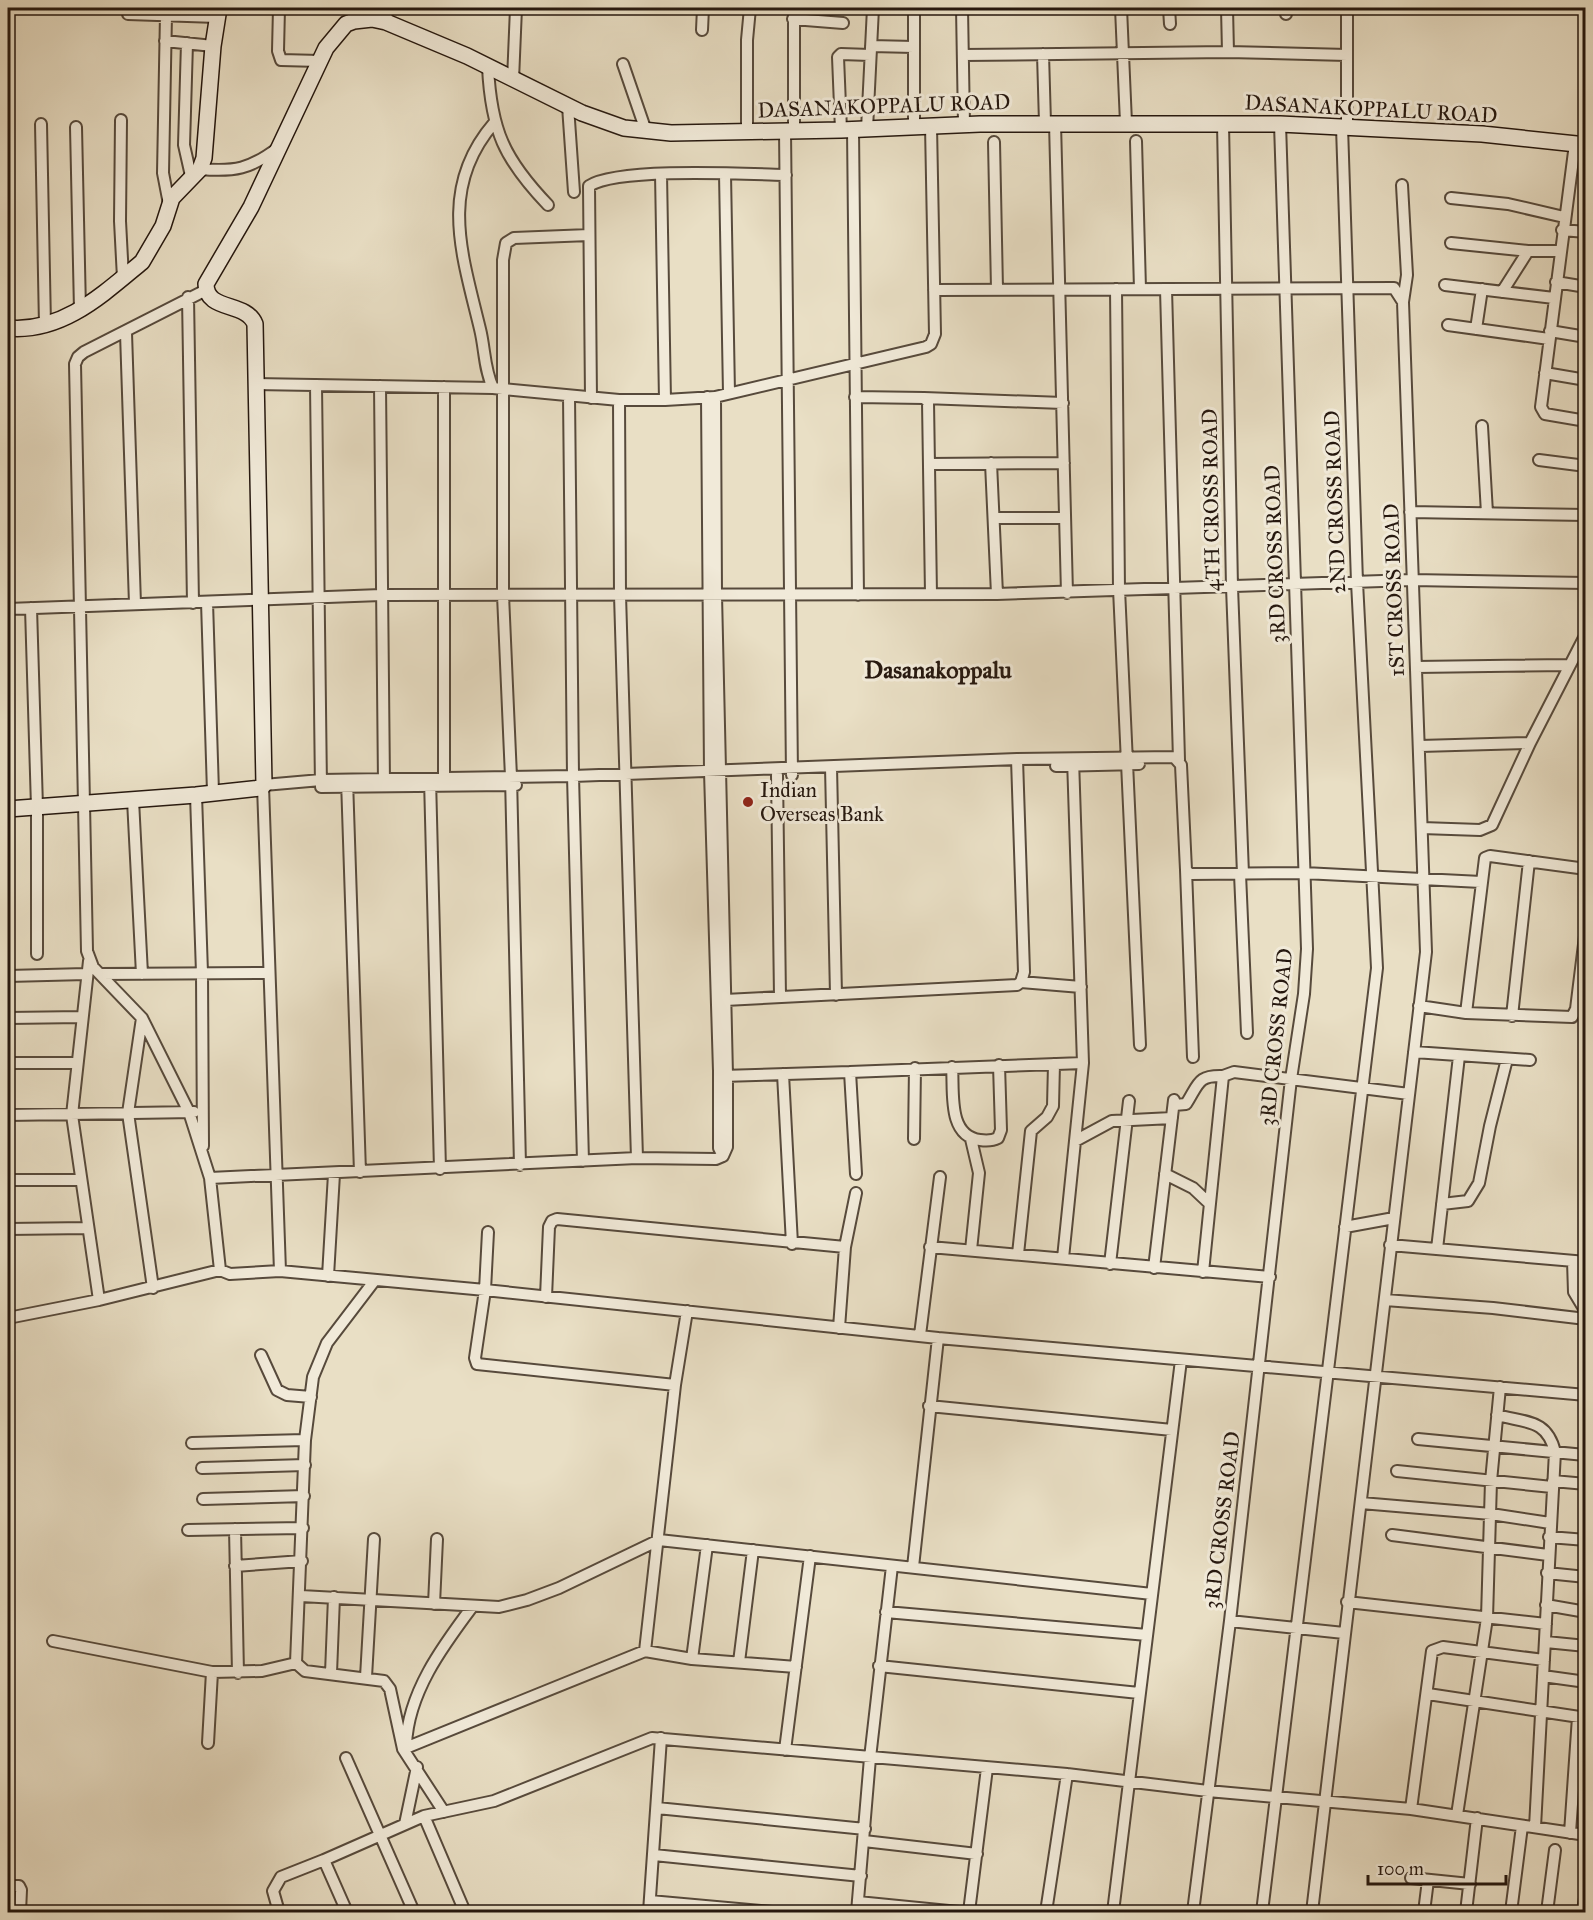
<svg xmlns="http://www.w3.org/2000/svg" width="1593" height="1920" font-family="'IM FELL Great Primer',serif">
	<rect width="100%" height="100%" fill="#e9dfc5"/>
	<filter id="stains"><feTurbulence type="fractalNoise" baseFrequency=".00333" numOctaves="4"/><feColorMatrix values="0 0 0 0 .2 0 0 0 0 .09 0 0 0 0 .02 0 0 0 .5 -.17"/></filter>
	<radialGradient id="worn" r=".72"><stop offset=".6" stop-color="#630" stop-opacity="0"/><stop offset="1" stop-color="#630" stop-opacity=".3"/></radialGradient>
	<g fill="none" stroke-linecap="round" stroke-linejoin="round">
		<!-- street casing -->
		<g stroke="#574a3c" stroke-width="14">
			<path id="street" d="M279 8 278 51 281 60 320 61
				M352 8 354 21
				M794 8V131
				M914 8V127
				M962 8 964 124
				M1121 8 1126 123
				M1169 8 1170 24
				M1227 8 1228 52
				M1286 8V14
				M1347 8V128
				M128 14 217 17
				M166 14 163 173 169 204
				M793 19 843 23
				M386 22 387 8
				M702 30 703 8
				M165 41 213 46
				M187 43 184 145 191 176
				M871 46 914 47
				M1043 54 1045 123
				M963 55 1228 52 1347 55
				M623 64 646 131
				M488 67C491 130 504 159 548 205
				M513 80 516 8
				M568 106 574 192
				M121 120 120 221 123 278
				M1055 123 1067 593
				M41 124 45 325
				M1223 124 1232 587 1243 874
				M76 127 80 310
				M867 129 873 8
				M841 130 838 57 841 54 870 55
				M853 130 858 595
				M747 131V40L750 8
				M785 131 792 775
				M1136 141 1140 289
				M994 142 997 289
				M1575 144 1541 407 1545 414 1586 421
				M200 169C235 172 250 169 278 148
				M661 174 665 400
				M725 174 729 393
				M1451 198 1508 204 1564 217
				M1562 230 1586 232
				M1451 243 1528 251H1560
				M1556 282 1586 287
				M1445 285 1554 298
				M1116 289 1119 589 1140 1045
				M1166 289 1179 760
				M206 290 84 352 78 357 75 364 87 951 93 967 142 1018 189 1112 210 1178 220 1270 230 1274 280 1271 485 1290 938 1338 1586 1395
				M934 290 1394 288 1403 302
				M1502 292 1528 251
				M188 297 193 603
				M1448 325 1549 339
				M1476 329 1482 289
				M1550 331 1586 337
				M126 333 135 604
				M1545 373 1586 380
				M255 384 493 388 619 400H665L715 397 926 347 931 344 935 334 931 126
				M316 385 321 787
				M380 386 384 783
				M493 388C484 369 485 349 480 329 462 254 438 188 494 123
				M569 396 573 776 583 1161
				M707 397 710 772 719 1071V1148L723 1156
				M855 397 924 398 928 402 931 594
				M591 398 589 186C618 167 747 174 786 175
				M924 398 1063 403
				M619 400 620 595 637 1158
				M1482 426 1487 513
				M1539 460 1586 466
				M991 463 997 594
				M929 464 1064 463
				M1410 512 1586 515
				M996 518H1065
				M207 602 213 792
				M31 608 37 807V954
				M8 609 381 595 997 594 1412 580 1586 583
				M1416 667 1570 665
				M1420 746 1530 743
				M1056 766 1139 764
				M831 767 836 995
				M777 775 780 997
				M430 779 440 1169
				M347 780 360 1172
				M444 783V387
				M264 785 321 780 573 776 1017 759 1174 757 1181 765 1186 870 1190 874 1304 873 1481 882
				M263 786 280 1271
				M321 787 516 785
				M196 795 202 973 203 1146
				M133 800 142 974
				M1422 828 1480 830 1492 825 1530 743 1586 634
				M1186 870 1193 1057
				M1240 874 1247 1033
				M89 961 72 1115 99 1300
				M100 974 268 973
				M8 976 86 974
				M1021 982 1081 987
				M725 1000 1017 985 1021 982 1024 972 1017 759
				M1419 1006 1466 1013 1572 1017 1576 1009 1586 928
				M1466 1013 1485 858 1490 856 1586 869
				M1512 1016 1529 861
				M8 1018 82 1017
				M142 1018 128 1113 153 1288
				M1414 1052 1530 1060
				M8 1063H77
				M952 1067C954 1091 947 1136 980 1140 987 1141 992 1141 998 1138L1001 1130 999 1065
				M850 1072 1083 1063
				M783 1074 792 1244
				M722 1076 850 1072 856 1174
				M1174 1105 1186 1104C1199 1084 1197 1075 1223 1076
				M8 1115 194 1112
				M914 1139 915 1068
				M1075 1141 1112 1121 1172 1118
				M520 1165 511 777 503 595V260L506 243 514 238 589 235
				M1165 1174 1193 1188 1210 1204
				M210 1178 637 1158 716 1159 723 1156 727 1147V1075L716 595 715 397
				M8 1180H81
				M1442 1204 1468 1201 1479 1183 1490 1126 1507 1059
				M1345 1227 1394 1218
				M8 1229 88 1228
				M488 1232 485 1290 475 1358 477 1364 675 1385
				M1390 1245 1586 1262
				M930 1247 1270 1277
				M1437 1249 1459 1056
				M971 1250 979 1173 971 1139
				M1018 1254 1031 1131 1047 1117 1053 1106 1054 1064
				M1063 1258 1083 1063 1073 759
				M1573 1261 1574 1292 1586 1312
				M1110 1264 1129 1101
				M1154 1268 1174 1100
				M1203 1272 1223 1076 1234 1072 1409 1094
				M328 1276 334 1174
				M375 1280 327 1343 313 1377 305 1440 296 1663 305 1671 384 1681 390 1689 403 1749 444 1812
				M546 1297 549 1227 552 1221 557 1219 845 1247
				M1385 1300 1493 1308 1586 1319
				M8 1318 99 1300 220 1270
				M839 1328 845 1247 856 1193
				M920 1335 940 1177
				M261 1355 277 1390 287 1395 311 1397
				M929 1406 1172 1430
				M1497 1415C1527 1423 1547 1419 1555 1452L1535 1827
				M1418 1439 1585 1455
				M192 1443 305 1440
				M202 1468 305 1465
				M1397 1471 1552 1487
				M1553 1481 1586 1484
				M203 1499 304 1496
				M1361 1503 1491 1514 1550 1523
				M235 1529 238 1673
				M188 1530 303 1528
				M1392 1535 1548 1555
				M1549 1537 1586 1540
				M235 1566 302 1561
				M913 1567 938 1338
				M1547 1573 1586 1577
				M301 1596 499 1607 527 1600 559 1588 659 1540 1152 1594
				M1347 1602 1546 1624
				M434 1604 437 1539
				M1546 1605 1586 1612
				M886 1612 1147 1635
				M1230 1621 1344 1633
				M53 1641 212 1672 262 1671 296 1663
				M1546 1642 1586 1646
				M645 1651 675 1385 687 1311
				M692 1659 707 1545
				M739 1662 753 1550
				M879 1666 1139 1693
				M331 1673 334 1597
				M1543 1676 1586 1682
				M366 1677 374 1539
				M1428 1694 1586 1718
				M208 1743 212 1672
				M406 1745C408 1693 442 1647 472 1607
				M403 1749 645 1651 692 1659 796 1667
				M785 1750 810 1556
				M346 1758 414 1912
				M657 1808 865 1829
				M1411 1809 1432 1651 1443 1647 1544 1660
				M1457 1815 1487 1618 1491 1481 1500 1387
				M424 1816 465 1912
				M405 1824 417 1767
				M1570 1833 1578 1717
				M864 1841 977 1854
				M654 1855 861 1876
				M324 1860 424 1816 494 1801 652 1738 1067 1774 1208 1791 1411 1809 1586 1835
				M1411 1878 1470 1884
				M8 1886H19L21 1890 20 1912
				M650 1901 772 1912
				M858 1902 959 1912
				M279 1912 273 1891 281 1877 324 1860 347 1912
				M649 1912 661 1738
				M857 1912 870 1758 892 1566
				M969 1912 987 1768
				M1046 1912 1067 1774
				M1113 1912 1181 1360
				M1193 1912 1230 1621 1291 1079 1304 994 1307 949 1280 124
				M1262 1912 1377 968 1357 582 1342 127
				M1312 1912 1426 952 1403 302 1407 275 1402 185
				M1424 1912 1428 1880
				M1466 1912 1477 1818
				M1511 1912 1522 1826
				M1547 1912 1555 1850
				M1583 1912 1586 1891"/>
		</g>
		<!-- secondary casing -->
		<g stroke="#26180f" stroke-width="18">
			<path id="secondary" d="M8 328C62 333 102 295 142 262L163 226 172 198 200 169 204 158 213 46 219 8
				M8 809 196 795 260 788 264 785 255 324C246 301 206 312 206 284L251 207 326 48 346 24 354 21 372 19 386 22 467 56 582 113 624 128 671 133 841 130 980 124H1280L1482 134 1586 145"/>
		</g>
		<!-- street -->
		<use href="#street" stroke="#f1ead9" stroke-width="10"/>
		<!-- secondary -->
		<use href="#secondary" stroke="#f1ead9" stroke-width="15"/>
	</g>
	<!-- markers -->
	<circle fill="#8f2418" stroke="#f1ead9" stroke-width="2" cx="748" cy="802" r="6"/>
	<g text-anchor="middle" stroke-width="6" stroke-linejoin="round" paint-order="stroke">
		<!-- street labels -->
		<g font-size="21" fill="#26180f" stroke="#f1ead9">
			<text transform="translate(884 106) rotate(-2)" y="7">DASANAKOPPALU ROAD</text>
			<text transform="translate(1371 109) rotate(3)" y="7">DASANAKOPPALU ROAD</text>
			<text transform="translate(1211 500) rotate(-91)" y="7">4TH CROSS ROAD</text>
			<text transform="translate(1335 502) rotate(-92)" y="7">2ND CROSS ROAD</text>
			<text transform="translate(1275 554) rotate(-92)" y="7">3RD CROSS ROAD</text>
			<text transform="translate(1394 590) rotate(-92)" y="7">1ST CROSS ROAD</text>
			<text transform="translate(1276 1037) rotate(-84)" y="7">3RD CROSS ROAD</text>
			<text transform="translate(1222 1520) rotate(-83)" y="7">3RD CROSS ROAD</text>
		</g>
		<!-- poi labels -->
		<g font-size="21" fill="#26180f" stroke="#f1ead9" text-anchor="start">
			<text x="760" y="797">Indian<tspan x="760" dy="24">Overseas Bank</tspan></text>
		</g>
		<!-- quarter labels -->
		<g font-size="24" font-weight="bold" fill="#26180f" stroke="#f1ead9">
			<text x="938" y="678">Dasanakoppalu</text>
		</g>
	</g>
	<!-- margin -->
	<rect width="1593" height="1920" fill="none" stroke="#e9dfc5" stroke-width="30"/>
	<rect x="9" y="9" width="1575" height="1902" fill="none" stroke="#26180f" stroke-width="3"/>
	<rect x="15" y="15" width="1563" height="1890" fill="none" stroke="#26180f" stroke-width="1.5"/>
	<!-- scale -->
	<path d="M1368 1875v9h138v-9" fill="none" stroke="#26180f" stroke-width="3"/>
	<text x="1377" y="1875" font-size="18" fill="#26180f" stroke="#f1ead9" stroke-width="4.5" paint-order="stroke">100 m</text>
	<rect width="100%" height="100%" filter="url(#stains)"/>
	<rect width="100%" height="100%" fill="url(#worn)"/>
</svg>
